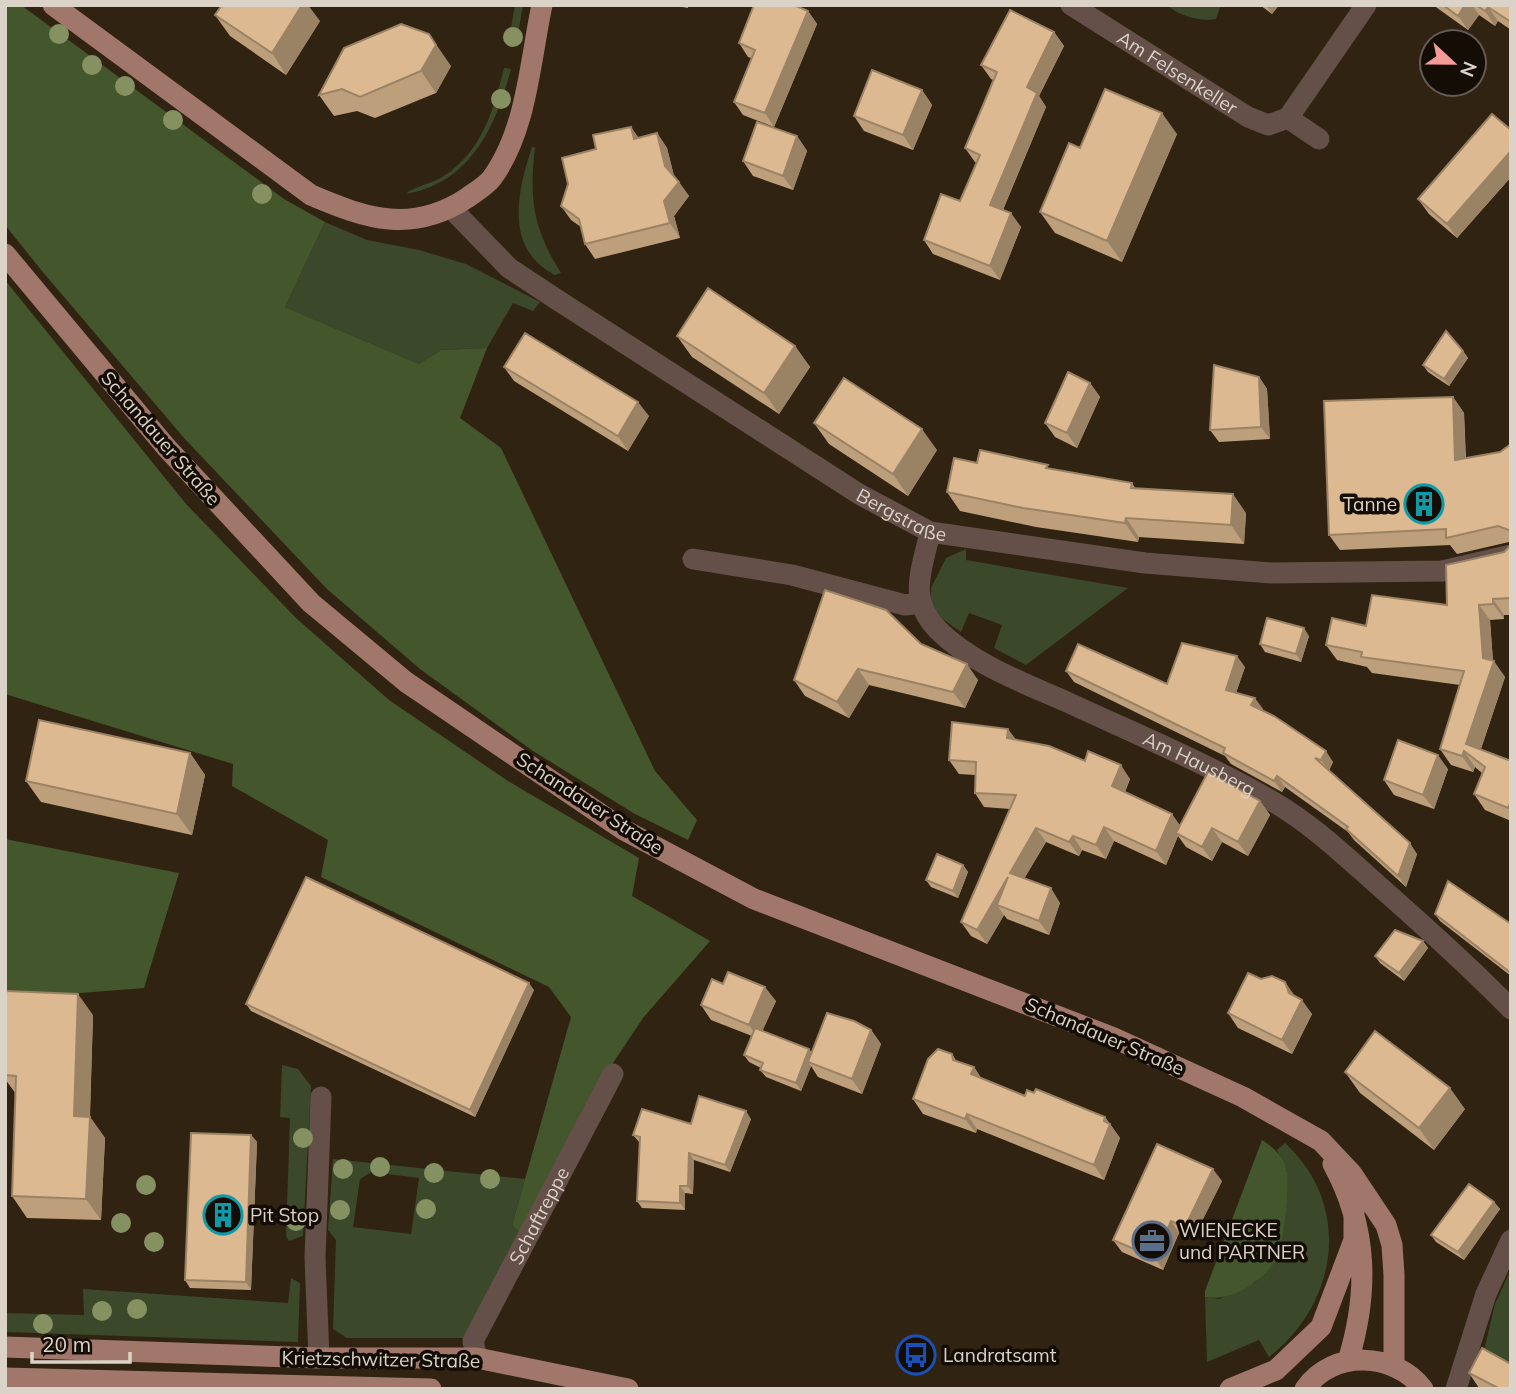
<svg xmlns="http://www.w3.org/2000/svg" width="1516" height="1394" font-family="Mulish,sans-serif">
	<rect width="100%" height="100%" fill="#312311"/>
	<!-- green -->
	<path fill="#3b482a" fill-rule="evenodd" d="M515 5H523L516 46 508 44Z
		M1167 5H1220V7L1216 19C1201 22 1179 16 1167 5Z
		M504 68 511 69C496 127 470 183 406 194 411 188 429 184 439 179 481 155 493 112 504 68Z
		M532 147H535C529 200 533 228 561 273L555 275C504 249 517 192 532 147Z
		M325 222 367 240 419 250 466 264 540 302 533 311 513 303 487 348 441 350 419 364 285 307Z
		M966 549V560L1128 588 1026 665 994 648 1002 625 969 613 961 632 938 616 931 602V588L946 558Z
		M282 1065 298 1069 311 1086 303 1236 289 1241 286 1236 290 1118 280 1117Z
		M1285 1143C1353 1205 1338 1304 1269 1357L1259 1340 1207 1362 1205 1297 1219 1299 1256 1282 1275 1261 1287 1171 1277 1150Z
		M333 1159 525 1179 512 1225 523 1236 465 1338H347L333 1329 336 1240 328 1230ZM372 1172 419 1178 411 1234 353 1227 360 1179Z
		M1511 1269V1367L1477 1379 1495 1304Z
		M291 1278 300 1283 298 1342 5 1332V1313L84 1315 83 1289 288 1303Z"/>
	<!-- forest -->
	<path fill="#44562c" d="M5 5H21L284 199 325 222 285 307 419 364 441 350 487 348 460 418 501 448 655 771 697 820 688 840 635 814 533 751 420 669 327 589 184 438 42 271 5 225Z
		M5 280 186 504 296 618 389 700 508 781 639 858 632 896 710 941 643 1018 607 1072 523 1236 512 1225 571 1017 549 987 321 877 328 840 232 786 233 764 5 694Z
		M5 839 179 873 144 988 17 998 5 1005Z
		M1262 1140C1274 1148 1285 1157 1287 1173 1289 1191 1284 1248 1274 1263 1260 1283 1230 1302 1205 1297V1291Z"/>
	<g fill="none" stroke-linecap="round" stroke-linejoin="round">
		<!-- minor -->
		<g stroke="#644f49" stroke-width="21">
			<path id="s1" d="M1071 5 1248 117 1268 125 1288 118 1366 5"/>
			<path d="M1288 118 1319 139"/>
			<path id="s2" d="M451 208 509 268 559 301 859 494 930 532 1145 563 1271 573 1442 571 1511 555"/>
			<path id="s3" d="M930 532C922 570 907 599 938 630 972 664 1024 683 1067 702 1136 734 1206 763 1272 801 1312 824 1345 856 1379 886 1424 926 1469 966 1511 1009"/>
			<path d="M693 559 792 575 905 605 921 603"/>
			<path d="M319 1358 315 1258 321 1097"/>
			<path id="s4" d="M477 1358 473 1341 613 1074"/>
			<path d="M1456 1389 1486 1294 1511 1240"/>
		</g>
		<!-- major -->
		<path stroke="#a2776b" stroke-width="21" d="M53 5 311 195C367 219 412 234 467 198 475 192 486 186 492 178 527 130 530 61 542 5
			M5 254 166 447 311 603 406 682 624 830 754 899 1114 1038 1243 1097 1321 1141 1352 1174 1386 1225 1392 1245 1394 1275V1366
			M1333 1164C1368 1228 1369 1292 1348 1361
			M5 1347 319 1358H477L628 1389
			M5 1378 431 1389
			M1230 1389 1276 1370 1321 1327 1354 1240V1212
			M1305 1389C1332 1349 1395 1352 1423 1389"/>
	</g>
	<!-- trees -->
	<g fill="#869162">
		<circle cx="59" cy="34" r="10"/>
		<circle cx="513" cy="37" r="10"/>
		<circle cx="92" cy="65" r="10"/>
		<circle cx="125" cy="86" r="10"/>
		<circle cx="501" cy="99" r="10"/>
		<circle cx="173" cy="120" r="10"/>
		<circle cx="262" cy="194" r="10"/>
		<circle cx="303" cy="1138" r="10"/>
		<circle cx="380" cy="1167" r="10"/>
		<circle cx="343" cy="1169" r="10"/>
		<circle cx="434" cy="1173" r="10"/>
		<circle cx="490" cy="1179" r="10"/>
		<circle cx="146" cy="1185" r="10"/>
		<circle cx="426" cy="1209" r="10"/>
		<circle cx="340" cy="1210" r="10"/>
		<circle cx="296" cy="1221" r="10"/>
		<circle cx="121" cy="1223" r="10"/>
		<circle cx="154" cy="1242" r="10"/>
		<circle cx="137" cy="1309" r="10"/>
		<circle cx="102" cy="1311" r="10"/>
		<circle cx="43" cy="1324" r="10"/>
	</g>
	<!-- wall -->
	<path fill="#bd9f7c" d="M671 5H688V8Z
		M1260 5H1279L1272 14Z
		M1433 5H1511V30L1498 21 1495 26 1479 15 1468 30Z
		M808 11 817 24 774 127 743 115 734 102 751 58 748 57 739 43Z
		M215 15 320 21 286 75 230 36Z
		M1054 32 1064 46 1039 96 1046 107 1003 210 1021 227 1000 280 933 254 924 240 960 201 977 163 975 162 965 148 993 80 991 79 981 65Z
		M344 48 451 66 436 93 375 118 357 111 334 116 319 95Z
		M922 90 932 105 913 150 864 131 854 116Z
		M631 127 638 138 657 133 667 148 674 176 689 196 674 216 680 238 595 259 585 244 581 227 571 220 561 206 568 184 596 149Z
		M1511 130V177L1457 238 1429 214 1418 199Z
		M1177 134 1122 262 1055 233 1040 212 1080 148Z
		M797 136 807 151 793 190 753 176 743 161Z
		M677 336 795 346 810 367 779 414 692 357Z
		M1463 351 1468 358 1449 386 1428 372 1423 365Z
		M504 367 649 416 628 451 514 381Z
		M1259 377 1267 389 1270 439 1219 442 1210 430Z
		M1090 383 1100 397 1077 448 1055 437 1045 423Z
		M1453 397 1464 413 1466 458 1500 452 1511 444V543L1509 542 1457 554 1450 545 1340 550 1329 535Z
		M814 423 937 450 908 496 829 444Z
		M977 463 1051 469 1132 483 1135 488 1246 513 1244 544 1139 537 1138 542 1036 527 960 511 947 492Z
		M1511 545V615H1504V619L1490 620 1493 661 1505 677 1481 749 1511 761V821L1485 810 1474 794 1482 773 1475 767 1473 772 1451 765 1440 749 1460 685 1372 673 1367 667 1337 660 1326 645 1366 626 1447 605Z
		M1309 636 1301 662 1265 652 1260 644Z
		M921 644 978 680 965 708 869 685 849 718 805 696 794 680Z
		M1245 667 1236 693 1263 709 1262 710 1333 762 1329 770 1417 854 1406 887 1354 840 1348 832 1285 787 1282 792 1231 764 1225 756 1074 682 1066 671 1167 684Z
		M1008 729 1016 740 1085 761 1130 779 1125 792 1180 825 1260 801 1270 815 1248 856 1222 842 1212 861 1186 847 1178 836 1166 865 1114 841 1106 859 1082 850 1079 856 1046 842 1024 879 1060 903 1049 935 1007 919 1004 915 987 944 971 936 961 922 1010 809 984 807 975 793V775L959 774 949 760Z
		M190 753 205 775 192 835 41 802 26 781Z
		M1448 769 1434 809 1394 795 1384 780Z
		M963 865 968 872 958 898 931 887 926 880Z
		M1435 914 1511 924V976L1440 921Z
		M1423 941 1428 948 1404 981 1380 963 1375 956Z
		M723 984 776 1001 762 1031 809 1049 812 1053 871 1030 881 1044 862 1094 818 1077 811 1066 801 1091 766 1077 760 1070 761 1068 749 1062 744 1055 752 1036 711 1020 701 1005Z
		M534 990 475 1117 251 1011 246 1004Z
		M1294 996 1312 1014 1292 1054 1238 1028 1228 1013Z
		M5 1014 93 1015 90 1117 105 1138 101 1220 27 1218 12 1196 16 1094 5 1079Z
		M952 1054 957 1062 974 1067 981 1078 1025 1096 1105 1117 1120 1138 1104 1180 977 1129 976 1133 923 1114 913 1099Z
		M1345 1072 1465 1109 1434 1150 1360 1093Z
		M751 1119 730 1172 694 1160 693 1194 685 1193V1210L642 1208 637 1201 640 1143 633 1135 691 1124Z
		M251 1135 257 1142 251 1290 190 1288 185 1280Z
		M1222 1181 1193 1239 1179 1233 1163 1270 1122 1252 1113 1240Z
		M1494 1202 1500 1209 1464 1260 1436 1242 1431 1235Z
		M1469 1373 1511 1389H1482L1479 1388Z"/>
	<!-- shaded-wall -->
	<path fill="#9a8265" d="M302 5H308L320 21 286 75 272 53Z
		M1266 5H1279L1272 14Z
		M1465 5H1472L1479 15 1468 30 1458 16Z
		M1488 7 1498 21 1495 26 1485 11Z
		M808 11 817 24 774 127 765 113Z
		M1054 32 1064 46 1039 96 1046 107 999 219 990 205 1027 87Z
		M429 34 451 66 436 93 421 71Z
		M922 90 932 105 913 150 903 135Z
		M1162 113 1177 134 1122 262 1107 241Z
		M631 127 641 141 634 139Z
		M657 133 667 148 675 180 665 166Z
		M797 136 807 151 793 190 783 176Z
		M1511 151V177L1457 238 1447 224Z
		M679 182 689 196 674 216 680 238 670 223 664 201Z
		M1011 213 1021 227 1000 280 990 266Z
		M795 346 810 367 779 414 764 393Z
		M1463 351 1468 358 1449 386 1444 379Z
		M1259 377 1267 389 1270 439 1261 427Z
		M1090 383 1100 397 1077 448 1067 433Z
		M1453 397 1464 413 1466 476 1455 460Z
		M638 402 649 416 628 451 618 436Z
		M922 429 937 450 908 496 893 474Z
		M1233 494 1246 513 1244 544 1231 525Z
		M1126 518 1139 537 1138 542 1125 523Z
		M1493 599 1504 615V619L1493 604Z
		M1479 605 1490 620 1493 663 1494 661 1505 677 1477 760 1466 744 1483 658Z
		M1304 628 1309 636 1301 662 1296 654Z
		M1237 656 1245 667 1233 701 1226 690Z
		M967 664 978 680 965 708 953 692Z
		M858 669 869 685 849 718 837 702Z
		M1255 698 1263 709 1259 716 1251 705Z
		M1008 729 1018 743 1007 738Z
		M1326 751 1333 762 1329 771 1321 760Z
		M1464 751 1475 767 1473 772 1462 756Z
		M190 753 205 775 192 835 177 814Z
		M1438 755 1448 769 1434 809 1423 795Z
		M1121 765 1130 779 1122 800 1112 786Z
		M1277 776 1285 787 1282 792 1274 781Z
		M1260 801 1270 815 1248 856 1238 842Z
		M1172 814 1182 828 1176 833 1178 836 1166 865 1156 851Z
		M1104 827 1114 841 1106 859 1096 845Z
		M1036 828 1046 842 1019 887 1010 873Z
		M1212 828 1222 842 1212 861 1202 847Z
		M1073 836 1082 850 1079 856 1069 842Z
		M1410 843 1417 854 1406 887 1398 876Z
		M963 865 968 872 958 898 953 891Z
		M1008 877 997 905 1004 915 987 944 977 930Z
		M1051 888 1060 903 1049 935 1039 921Z
		M1423 941 1428 948 1404 981 1399 973Z
		M1285 982 1295 996 1302 1000 1312 1014 1292 1054 1282 1040 1289 993Z
		M529 983 534 990 475 1117 470 1110Z
		M765 987 776 1001 759 1039 749 1025Z
		M78 994 93 1015 89 1138 74 1116Z
		M871 1030 881 1044 862 1094 852 1079Z
		M809 1049 815 1056 808 1062 811 1066 801 1091 796 1083Z
		M974 1067 984 1082 971 1074Z
		M1450 1088 1465 1109 1434 1150 1419 1128Z
		M746 1111 751 1119 730 1172 725 1165Z
		M967 1114 977 1129 976 1133 965 1119Z
		M90 1117 105 1138 101 1220 86 1199Z
		M1105 1117 1120 1138 1104 1180 1094 1165Z
		M251 1135 257 1142 251 1290 246 1282Z
		M689 1153 694 1160 693 1194 688 1186Z
		M1213 1169 1222 1181 1193 1239 1185 1227Z
		M680 1186 685 1193V1210L680 1203Z
		M1494 1202 1500 1209 1464 1260 1458 1252Z
		M1171 1221 1179 1233 1163 1270 1155 1258Z"/>
	<!-- building -->
	<path fill="#dcb990" stroke="#9a8265" stroke-width="2" d="M222 5H302L272 53 215 15Z
		M754 5H794L808 11 765 113 734 102 755 50 739 43Z
		M1443 5H1465L1458 16Z
		M1476 5H1511V22L1488 7 1485 11Z
		M1010 10 1054 32 1027 87 1037 93 990 205 1011 213 990 266 924 240 941 194 960 201 980 155 965 148 997 72 981 65Z
		M401 24 429 34 436 45 421 71 360 97 342 89 319 95 344 48Z
		M872 70 922 90 903 135 854 116Z
		M1105 89 1162 113 1107 241 1040 212 1069 143 1080 148Z
		M1492 114 1511 130V151L1447 224 1418 199Z
		M757 122 797 136 783 176 743 161Z
		M631 127 634 139 657 133 665 166 679 182 664 201 670 223 585 244 579 219 561 206 568 184 562 158 596 149 593 135Z
		M708 288 795 346 764 393 677 336Z
		M1446 331 1463 351 1444 379 1423 365Z
		M525 333 638 402 618 436 504 367Z
		M1214 365 1259 377 1261 427 1210 430Z
		M1068 372 1090 383 1067 433 1045 423Z
		M844 378 922 429 893 474 814 423Z
		M1453 397 1455 460 1500 452 1511 444V533L1509 530 1498 526 1446 538V529L1329 535 1324 401Z
		M980 450 1048 465 1046 468 1132 483 1131 488 1233 494 1231 525 1126 518 1125 523 1023 508 947 492 954 458 977 463Z
		M1511 545V598L1493 599V604L1479 605 1483 658 1494 661 1466 744 1511 761V802L1508 808 1474 794 1485 767 1464 751 1462 756 1440 749 1464 671 1361 657 1362 652 1326 645 1332 618 1366 626 1372 595 1447 605 1446 565 1504 552Z
		M825 590 886 610 921 644 967 664 953 692 858 669 837 702 794 680Z
		M1267 618 1304 628 1296 654 1260 644Z
		M1182 643 1237 656 1226 690 1255 698 1251 705 1274 716 1326 751 1321 760 1315 758 1410 843 1398 876 1346 829 1348 827 1277 776 1274 781 1223 753 1225 748 1066 671 1078 644 1167 684Z
		M39 720 190 753 177 814 26 781Z
		M952 722 1008 729 1007 738 1049 746 1085 761 1088 751 1121 765 1112 786 1172 814 1156 851 1104 827 1096 845 1073 836 1069 842 1036 828 1010 873 1051 888 1039 921 997 905 1008 877 977 930 961 922 1016 795 975 793 976 762 949 760Z
		M1398 740 1438 755 1423 795 1384 780Z
		M1208 772 1260 801 1238 842 1212 828 1202 847 1176 833Z
		M937 854 963 865 953 891 926 880Z
		M306 877 529 983 470 1110 246 1004Z
		M1448 881 1511 924V973L1435 914Z
		M1395 930 1423 941 1399 973 1375 956Z
		M728 972 765 987 749 1025 701 1005 712 979 723 984Z
		M1248 973 1261 979 1272 976 1285 982 1289 993 1302 1000 1282 1040 1228 1013Z
		M6 991 78 994 74 1116 90 1117 86 1199 12 1196 16 1076 5 1075Z
		M827 1013 854 1021 871 1030 852 1079 808 1062Z
		M755 1028 809 1049 796 1083 760 1070 763 1063 744 1055Z
		M1375 1031 1450 1088 1419 1128 1345 1072Z
		M938 1049 952 1054 953 1060 974 1067 971 1074 1025 1096 1027 1090 1034 1093 1036 1089 1105 1117 1104 1121 1110 1124 1094 1165 967 1114 965 1119 913 1099 928 1059Z
		M699 1096 746 1111 725 1165 689 1153 688 1186H680V1203L637 1201 640 1137 633 1135 642 1109 691 1124Z
		M191 1133 251 1135 246 1282 185 1280Z
		M1157 1144 1213 1169 1185 1227 1171 1221 1155 1258 1113 1240Z
		M1469 1184 1494 1202 1458 1252 1431 1235Z
		M1482 1348 1511 1364V1389H1500L1469 1373Z"/>
	<!-- icons -->
	<defs>
		<g id="building-ring" transform="scale(2.0125)"><circle r="9.5" fill="#140d06" stroke="#0f9aa8" stroke-width="1.5"/><path d="M-4-6H4V6H1V3H-1V6H-4ZM-2.5-4.3h1.7v1.8h-1.7ZM.8-4.3h1.7v1.8H.8ZM-2.5-1h1.7V.8h-1.7ZM.8-1h1.7V.8H.8Z" fill="#0f9aa8"/></g>
		<g id="office-ring" transform="scale(2.0125)"><circle r="9.5" fill="#140d06" stroke="#5c6f8a" stroke-width="1.5"/><path d="M-6-3h4V-5.5h4V-3h4V5H-6ZM-1-4.5V-3h2v-1.5ZM-6 0V1H6V0Z" fill="#5c6f8a"/></g>
		<g id="bus-ring" transform="scale(2.0125)"><circle r="9.5" fill="#140d06" stroke="#1a4fb4" stroke-width="1.5"/><path d="M-5-6H5V4H4V6H2V4H-2V6H-4V4H-5ZM-3.5-4V0h7V-4ZM-3.5 1.2v1.5H-2V1.2ZM2 1.2v1.5H3.5V1.2Z" fill="#1a4fb4"/></g>
	</defs>
	<g fill-rule="evenodd">
		<use href="#building-ring" x="1424" y="504"/>
		<use href="#building-ring" x="223" y="1215"/>
		<use href="#office-ring" x="1152" y="1241"/>
		<use href="#bus-ring" x="916" y="1355"/>
	</g>
	<g text-anchor="middle" stroke-width="7" stroke-linejoin="round" paint-order="stroke">
		<!-- street labels -->
		<g font-size="19" fill="#dcd3c8" stroke="#140d06">
			<text dy="7" stroke="none"><textPath href="#s1" startOffset="126">Am Felsenkeller</textPath></text>
			<text transform="translate(161 438) rotate(49)" y="7">Schandauer Straße</text>
			<text dy="7" stroke="none"><textPath href="#s2" startOffset="548">Bergstraße</textPath></text>
			<text dy="7" stroke="none"><textPath href="#s3" startOffset="399">Am Hausberg</textPath></text>
			<text transform="translate(590 803) rotate(33)" y="7">Schandauer Straße</text>
			<text transform="translate(1105 1036) rotate(23)" y="7">Schandauer Straße</text>
			<text dy="7" stroke="none"><textPath href="#s4" startOffset="159">Schaftreppe</textPath></text>
			<text transform="translate(381 1359) rotate(1)" y="7">Krietzschwitzer Straße</text>
		</g>
		<!-- poi labels -->
		<g font-size="19" fill="#dcd3c8" stroke="#140d06" text-anchor="start">
			<text x="1397" y="511" text-anchor="end">Tanne</text>
			<text x="250" y="1222">Pit Stop</text>
			<text x="1179" y="1237">WIENECKE<tspan x="1179" dy="22">und PARTNER</tspan></text>
			<text x="943" y="1362">Landratsamt</text>
		</g>
	</g>
	<!-- border -->
	<rect width="1516" height="1394" fill="none" stroke="#dcd3c8" stroke-width="14"/>
	<!-- north arrow -->
	<g transform="translate(1453 63) rotate(112)"><circle r="33" fill="#140d06" stroke="#645c54" stroke-width="2"/>
	<path d="M0-5L12 26L0 18L-12 26Z" fill="#f59b97"/>
	<text y="-10" font-size="19" font-weight="bold" text-anchor="middle" fill="#dcd3c8">N</text>
	</g>
	<!-- scale -->
	<path d="M32 1352v10h98v-10" fill="none" stroke="#dcd3c8" stroke-width="3.5"/>
	<text x="42" y="1352" font-size="21" fill="#dcd3c8" stroke="#140d06" stroke-width="5" paint-order="stroke">20 m</text>
</svg>
